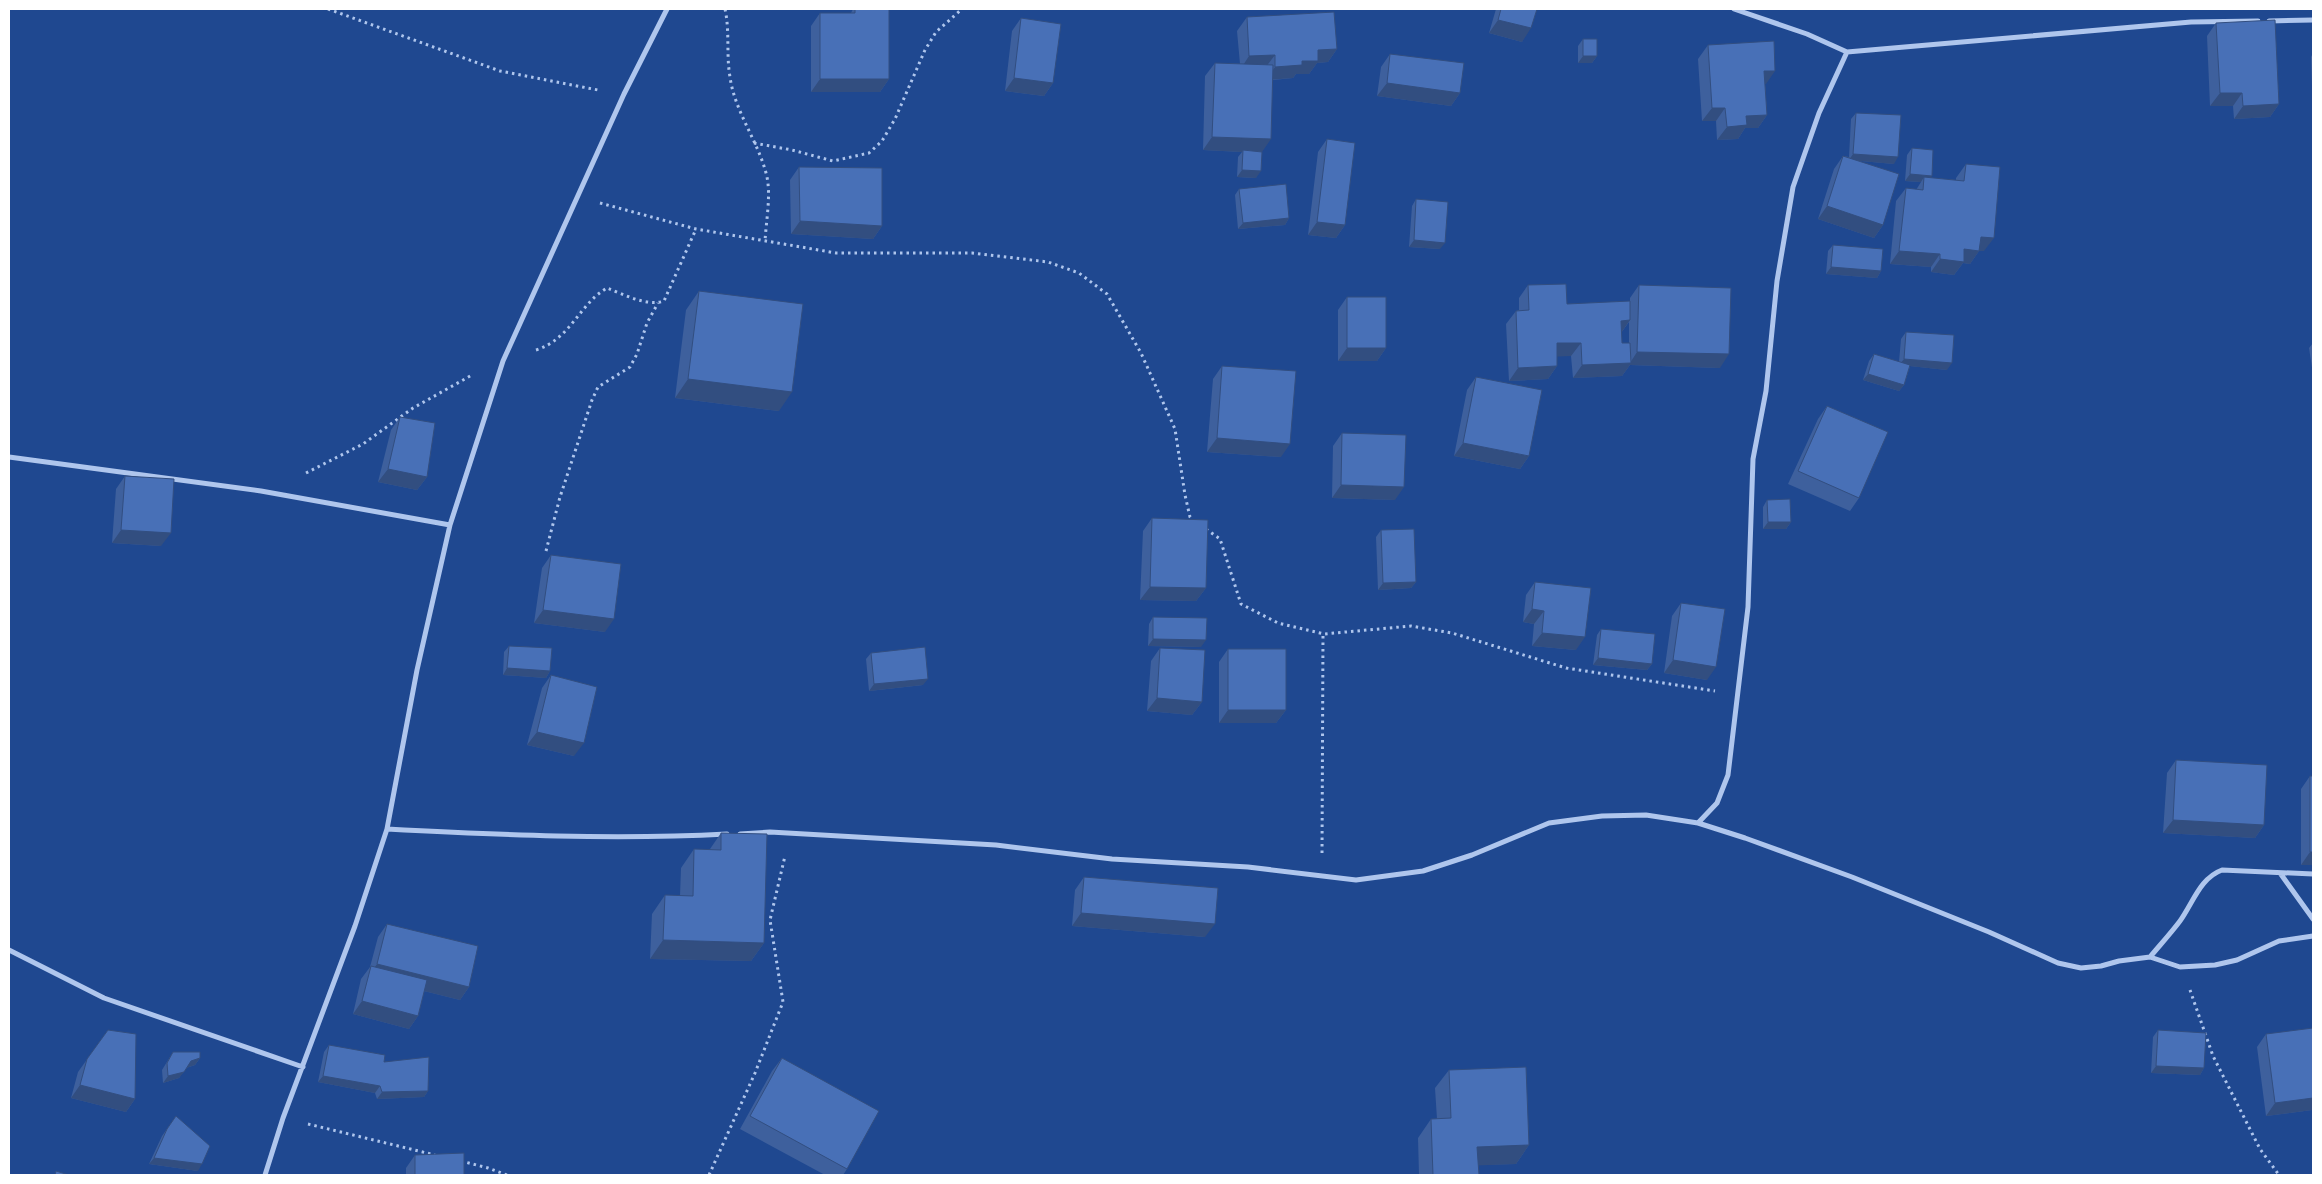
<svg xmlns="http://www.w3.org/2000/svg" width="2322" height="1184" font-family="'Nunito Sans',sans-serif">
	<rect width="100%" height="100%" fill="#1f4890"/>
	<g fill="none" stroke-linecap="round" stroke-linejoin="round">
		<!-- path -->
		<path stroke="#afc6ed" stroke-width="3" stroke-dasharray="2.5 4" stroke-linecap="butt" d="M328 9 500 71 598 90
			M725 9C730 32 726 54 730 77 735 113 759 142 767 177 771 197 766 221 765 242
			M754 143 792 150 833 161 869 153 882 141 895 119 925 50 936 32 962 9
			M600 203 696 229 836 253H972L1048 262 1079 273 1107 294 1141 353 1175 429 1185 495 1190 517 1194 522
			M536 350C571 339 579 304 607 288 623 294 647 307 664 301L696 229
			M306 473 363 444 413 408 472 375
			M1206 529 1220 539 1241 604 1278 623 1324 634 1411 626 1452 633 1566 668 1715 691
			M546 551 560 497 592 400 598 387 630 367 637 354 647 323 658 303
			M1322 853 1323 634
			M2190 990 2213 1056 2260 1149 2279 1175
			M308 1124 435 1155
			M461 1161 488 1168 507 1175
			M709 1175 755 1073 783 1002 770 920 785 856"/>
		<!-- minor -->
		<path stroke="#afc6ed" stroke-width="5" d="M1734 9 1807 34 1847 52 2191 22 2258 21
			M2269 21 2313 20
			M9 457 261 491 450 525
			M1698 823 1717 803 1728 775 1748 607 1753 459 1766 391 1777 281 1793 187 1819 113 1847 52
			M387 829C500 835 614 840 727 834
			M740 834 770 832 996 845 1112 859 1248 867 1356 880 1423 871 1472 855 1549 823 1602 816 1646 815 1698 823 1745 838 1852 877 1989 932 2058 963 2081 968 2101 966 2119 961 2150 957 2180 967 2215 965 2237 960 2279 941 2313 936
			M2280 873 2313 919
			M9 950 104 998 303 1067
			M2150 957C2160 945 2171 933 2180 921 2193 903 2200 878 2222 870L2313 874
			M265 1175 283 1118 355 926 387 829 417 670 450 525 503 361 624 94 667 9"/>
	</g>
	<!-- wall -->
	<path fill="#3e609d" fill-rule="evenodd" d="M853 9H889V79L880 92H811V26L820 13H851Z
		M1496 9H1537L1522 42 1489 33Z
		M1247 17 1337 49 1328 62 1317 63 1309 74H1296L1293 78 1273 80 1262 152 1256 178 1237 177 1238 157 1242 152 1203 150 1205 76 1215 63 1240 64 1237 31Z
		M1021 18 1053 83 1044 96 1005 91 1012 31Z
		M2216 23 2279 104 2270 117 2234 119 2233 106H2210L2207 36Z
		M1583 39 1597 56 1592 63H1578V46Z
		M1708 45 1766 84H1765L1767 115 1758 128H1745L1738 139 1717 140 1716 121H1702L1698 59Z
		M2313 53V116L2311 57Z
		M1390 54 1460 93 1451 106 1377 96 1381 67Z
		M1856 113 1894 164 1861 161 1883 225 1874 238 1818 219 1834 169 1843 156 1849 157 1851 119Z
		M1327 139 1345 225 1336 238 1308 235 1318 152Z
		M1912 148 1930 178 1956 180V178L1966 164 1984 251H1979L1970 264 1963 263 1954 275 1931 272V267L1890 264 1896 201 1906 188 1916 190 1921 182 1905 181 1907 155Z
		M799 167 882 226 873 239 791 234 790 180Z
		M1239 189 1289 218 1285 225 1238 229 1235 195Z
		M1416 199 1440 249 1409 247 1412 206Z
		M1833 245 1881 271 1877 278 1826 274 1828 251Z
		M1528 285 1567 304 1630 306V298L1639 285 1720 368 1630 365 1622 376 1573 378 1571 356H1557V366L1548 379 1509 381 1506 324 1516 311 1519 310V298ZM1629 322V343H1622L1621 333Z
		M699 291 779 411 675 398 686 310Z
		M1347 297 1386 348 1377 361H1338V310Z
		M1906 332 1947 370 1910 366 1904 385 1899 391 1863 380 1869 361 1874 354 1899 362 1901 339Z
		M2313 343V374L2309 348Z
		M1222 366 1281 457 1207 452 1213 379Z
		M1476 377 1529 456 1520 469 1454 456 1467 390Z
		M1827 406 1859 498 1850 511 1788 484 1818 419Z
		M400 417 427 477 417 490 378 482 391 430Z
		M1342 433 1395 500 1332 498 1333 446Z
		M125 476 161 546 112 543 116 489Z
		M1767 500 1791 522 1786 529H1763V507Z
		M1152 518 1206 588 1196 601 1140 600 1143 531Z
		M1381 530 1416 582 1411 588 1378 590 1376 537Z
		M551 555 605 632 534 623 542 568Z
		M1535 582 1576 650 1532 646 1534 624 1523 622 1526 595Z
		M1681 603 1707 680 1664 673 1672 616Z
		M1153 617 1201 647 1148 646 1149 624Z
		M1601 629 1652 664 1647 670 1593 665 1597 635Z
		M509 646 550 671 546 678 503 675 504 652Z
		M1160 648 1202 702 1192 715 1147 711 1151 661Z
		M1228 649 1286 710 1276 723H1219V662Z
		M871 653 923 685 869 691 866 659Z
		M551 675 574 756 527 745 542 688Z
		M2176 760 2264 825 2255 838 2163 833 2167 773Z
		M2310 776 2313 865H2301V789Z
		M721 833 764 943 751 961 650 959 652 914 665 895 680 896 681 868 694 849H710Z
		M1084 877 1205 937 1072 926 1075 890Z
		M387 924 469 987 460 1000 424 991 418 1016 409 1029 353 1014 361 979 370 967 378 937Z
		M108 1030 135 1099 126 1112 71 1098 78 1072Z
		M2158 1030 2204 1068 2200 1075 2151 1073 2153 1037Z
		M2266 1034 2312 1110 2266 1116 2257 1047Z
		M329 1045 384 1062 428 1091 424 1097 377 1099 375 1093 318 1082 324 1052Z
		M173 1052 200 1058 195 1065 186 1068 179 1078 163 1083 162 1070Z
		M782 1058 847 1169 843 1175H825L740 1129 772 1071Z
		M1449 1070 1529 1145 1516 1164 1478 1165 1479 1175H1419L1418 1138 1431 1119H1437L1435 1088Z
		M176 1116 198 1171 149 1164 162 1136Z
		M415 1155 464 1175H406V1168Z"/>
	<!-- shaded-wall -->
	<path fill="#324e80" d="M1498 20 1531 28 1522 42 1489 33Z
		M1337 49 1328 62 1317 63 1309 74H1296L1293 78 1266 80 1275 67 1302 61 1318 50Z
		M1275 55 1265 68 1240 70 1249 56Z
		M1583 56H1597L1592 63H1578Z
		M1764 71H1775L1766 84 1755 85Z
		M1014 78 1053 83 1044 96 1005 91Z
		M820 79H889L880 92H811Z
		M1387 83 1460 93 1451 106 1377 96Z
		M2220 93H2242L2233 106H2210Z
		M2279 104 2270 117 2234 119 2243 106Z
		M1712 108H1725L1716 121H1702Z
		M1767 115 1758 128H1745L1738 139 1717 140 1727 127 1746 116Z
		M1212 137 1271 139 1262 152 1243 150 1242 152 1203 150Z
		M1853 154 1898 157 1894 164 1849 160Z
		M1242 170 1261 171 1256 178 1237 177Z
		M1910 174 1932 176 1927 182 1924 177 1921 182 1905 181Z
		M1827 206 1883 225 1874 238 1818 219Z
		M1289 218 1285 225 1238 229 1243 223Z
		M800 221 882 226 873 239 791 234Z
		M1317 222 1345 225 1336 238 1308 235Z
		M1981 237 1994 238 1984 251H1979L1970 264 1963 263 1954 275 1931 272 1940 259Z
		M1414 240 1445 243 1440 249 1409 247Z
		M1899 251 1940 254 1931 267 1890 264Z
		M1831 267 1881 271 1877 278 1826 274Z
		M1630 320 1621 333V321Z
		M1557 343H1581L1571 356 1547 357Z
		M1347 348H1386L1377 361H1338Z
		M1637 352 1729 354 1720 368 1630 365 1622 376 1573 378 1582 365 1630 363Z
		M1904 359 1952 363 1947 370 1899 365Z
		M1557 366 1548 379 1509 381 1518 368Z
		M1868 374 1904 385 1899 391 1863 380Z
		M688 379 792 392 779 411 675 398Z
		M1217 438 1290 444 1281 457 1207 452Z
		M1463 443 1529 456 1520 469 1454 456Z
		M388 469 427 477 417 490 378 482Z
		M1341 485 1404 487 1395 500 1332 498Z
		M1768 522H1791L1786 529H1763Z
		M121 530 171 533 161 546 112 543Z
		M1416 582 1411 588 1378 590 1383 583Z
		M1150 587 1206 588 1196 601 1140 600Z
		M1532 609 1544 611 1534 624 1523 622Z
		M543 610 614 619 605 632 534 623Z
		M1542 633 1585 637 1576 650 1532 646Z
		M1153 639 1206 640 1201 647 1148 646Z
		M1598 658 1652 664 1647 670 1593 665Z
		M1673 660 1716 667 1707 680 1664 673Z
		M507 668 550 671 546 678 503 675Z
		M928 679 923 685 869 691 874 684Z
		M1157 698 1202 702 1192 715 1147 711Z
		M1228 710H1286L1276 723H1219Z
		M537 732 584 743 574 756 527 745Z
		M2173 820 2264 825 2255 838 2163 833Z
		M2310 852H2313V865H2301Z
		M1081 913 1215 924 1205 937 1072 926Z
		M663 940 764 943 751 961 650 959Z
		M377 964 469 987 460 1000 368 977Z
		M362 1001 418 1016 409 1029 353 1014Z
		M200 1058 195 1065 186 1068 191 1061Z
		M2156 1066 2204 1068 2200 1075 2151 1073Z
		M184 1072 179 1078 163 1083 168 1076Z
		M323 1076 380 1086 375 1093 318 1082Z
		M80 1085 135 1099 126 1112 71 1098Z
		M428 1091 424 1097 377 1099 382 1092Z
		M2313 1098V1109L2312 1110 2266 1116 2275 1103Z
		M1529 1145 1516 1164 1464 1166 1477 1147Z
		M154 1158 202 1164 198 1171 149 1164Z"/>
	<!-- building -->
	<path fill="#4870b7" stroke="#324e80" d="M855 9H889V79H820V13H855Z
		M1501 9H1537L1531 28 1498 20Z
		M1334 12 1337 49 1318 50V61H1302V65L1275 67V55L1249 56 1247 17Z
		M1021 18 1061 24 1053 83 1014 78Z
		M2275 20 2279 104 2243 106 2242 93H2220L2216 23Z
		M1583 39H1597V56H1583Z
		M1774 41 1775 71H1764L1767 115 1746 116 1747 125 1727 127 1725 108H1712L1708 45Z
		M1390 54 1464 63 1460 93 1387 83Z
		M1215 63 1273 65 1271 139 1212 137Z
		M1856 113 1901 115 1898 157 1853 154Z
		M1327 139 1355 143 1345 225 1317 222Z
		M1912 148 1933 150 1932 176 1910 174Z
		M1243 150 1262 152 1261 171 1242 170Z
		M1843 156 1899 174 1883 225 1827 206Z
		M1966 164 2000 167 1994 238 1981 237 1979 251 1964 249V262L1940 259V254L1899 251 1906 188 1923 190 1924 177 1964 181Z
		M799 167 882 168V226L800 221Z
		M1286 184 1289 218 1243 223 1239 189Z
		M1416 199 1448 202 1445 243 1414 240Z
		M1833 245 1883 249 1881 271 1831 267Z
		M1566 284 1567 304 1630 301V320L1621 321 1622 343H1630L1631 363 1582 365 1581 343H1557V366L1518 368 1516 311 1529 310 1528 285Z
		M1639 285 1731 288 1729 354 1637 352Z
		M699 291 803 304 792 392 688 379Z
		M1347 297H1386V348H1347Z
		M1906 332 1954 335 1952 363 1904 359Z
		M1874 354 1910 365 1904 385 1868 374Z
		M1222 366 1296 371 1290 444 1217 438Z
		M1476 377 1542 390 1529 456 1463 443Z
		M1827 406 1888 432 1859 498 1798 471Z
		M400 417 435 423 427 477 388 469Z
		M1342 433 1406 435 1404 487 1341 485Z
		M125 476 174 479 171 533 121 530Z
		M1790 499 1791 522H1768L1767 500Z
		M1152 518 1208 520 1206 588 1150 587Z
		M1414 529 1416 582 1383 583 1381 530Z
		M551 555 621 564 614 619 543 610Z
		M1535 582 1591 588 1585 637 1542 633 1544 611 1532 609Z
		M1681 603 1725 609 1716 667 1673 660Z
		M1153 617 1207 618 1206 640 1153 639Z
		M1601 629 1655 634 1652 664 1598 658Z
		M509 646 552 648 550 671 507 668Z
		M925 647 928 679 874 684 871 653Z
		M1160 648 1205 650 1202 702 1157 698Z
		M1228 649H1286V710H1228Z
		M551 675 597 687 584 743 537 732Z
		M2176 760 2267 765 2264 825 2173 820Z
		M2310 776H2313V852H2310Z
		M721 833 767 834 764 943 663 940 665 895 693 896 694 849 721 850Z
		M1084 877 1218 888 1215 924 1081 913Z
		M387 924 478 946 469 987 377 964Z
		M371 966 427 980 418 1016 362 1001Z
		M2313 1028V1098L2275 1103 2266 1034Z
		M108 1030 136 1034 135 1099 80 1085 87 1059Z
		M2158 1030 2206 1033 2204 1068 2156 1066Z
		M329 1045 385 1055 384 1062 429 1057 428 1091 382 1092 380 1086 323 1076Z
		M173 1052H200V1058L191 1061 184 1072 168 1076 167 1063Z
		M782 1058 879 1111 847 1169 750 1116Z
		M1526 1067 1529 1145 1477 1147 1479 1175H1433L1431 1119 1451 1118 1449 1070Z
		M176 1116 210 1146 202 1164 154 1158 167 1129Z
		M464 1153V1175H415V1155Z
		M56 1171 69 1175H55Z"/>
	<!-- border -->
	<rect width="2322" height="1184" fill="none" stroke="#ffffff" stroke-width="20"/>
</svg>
